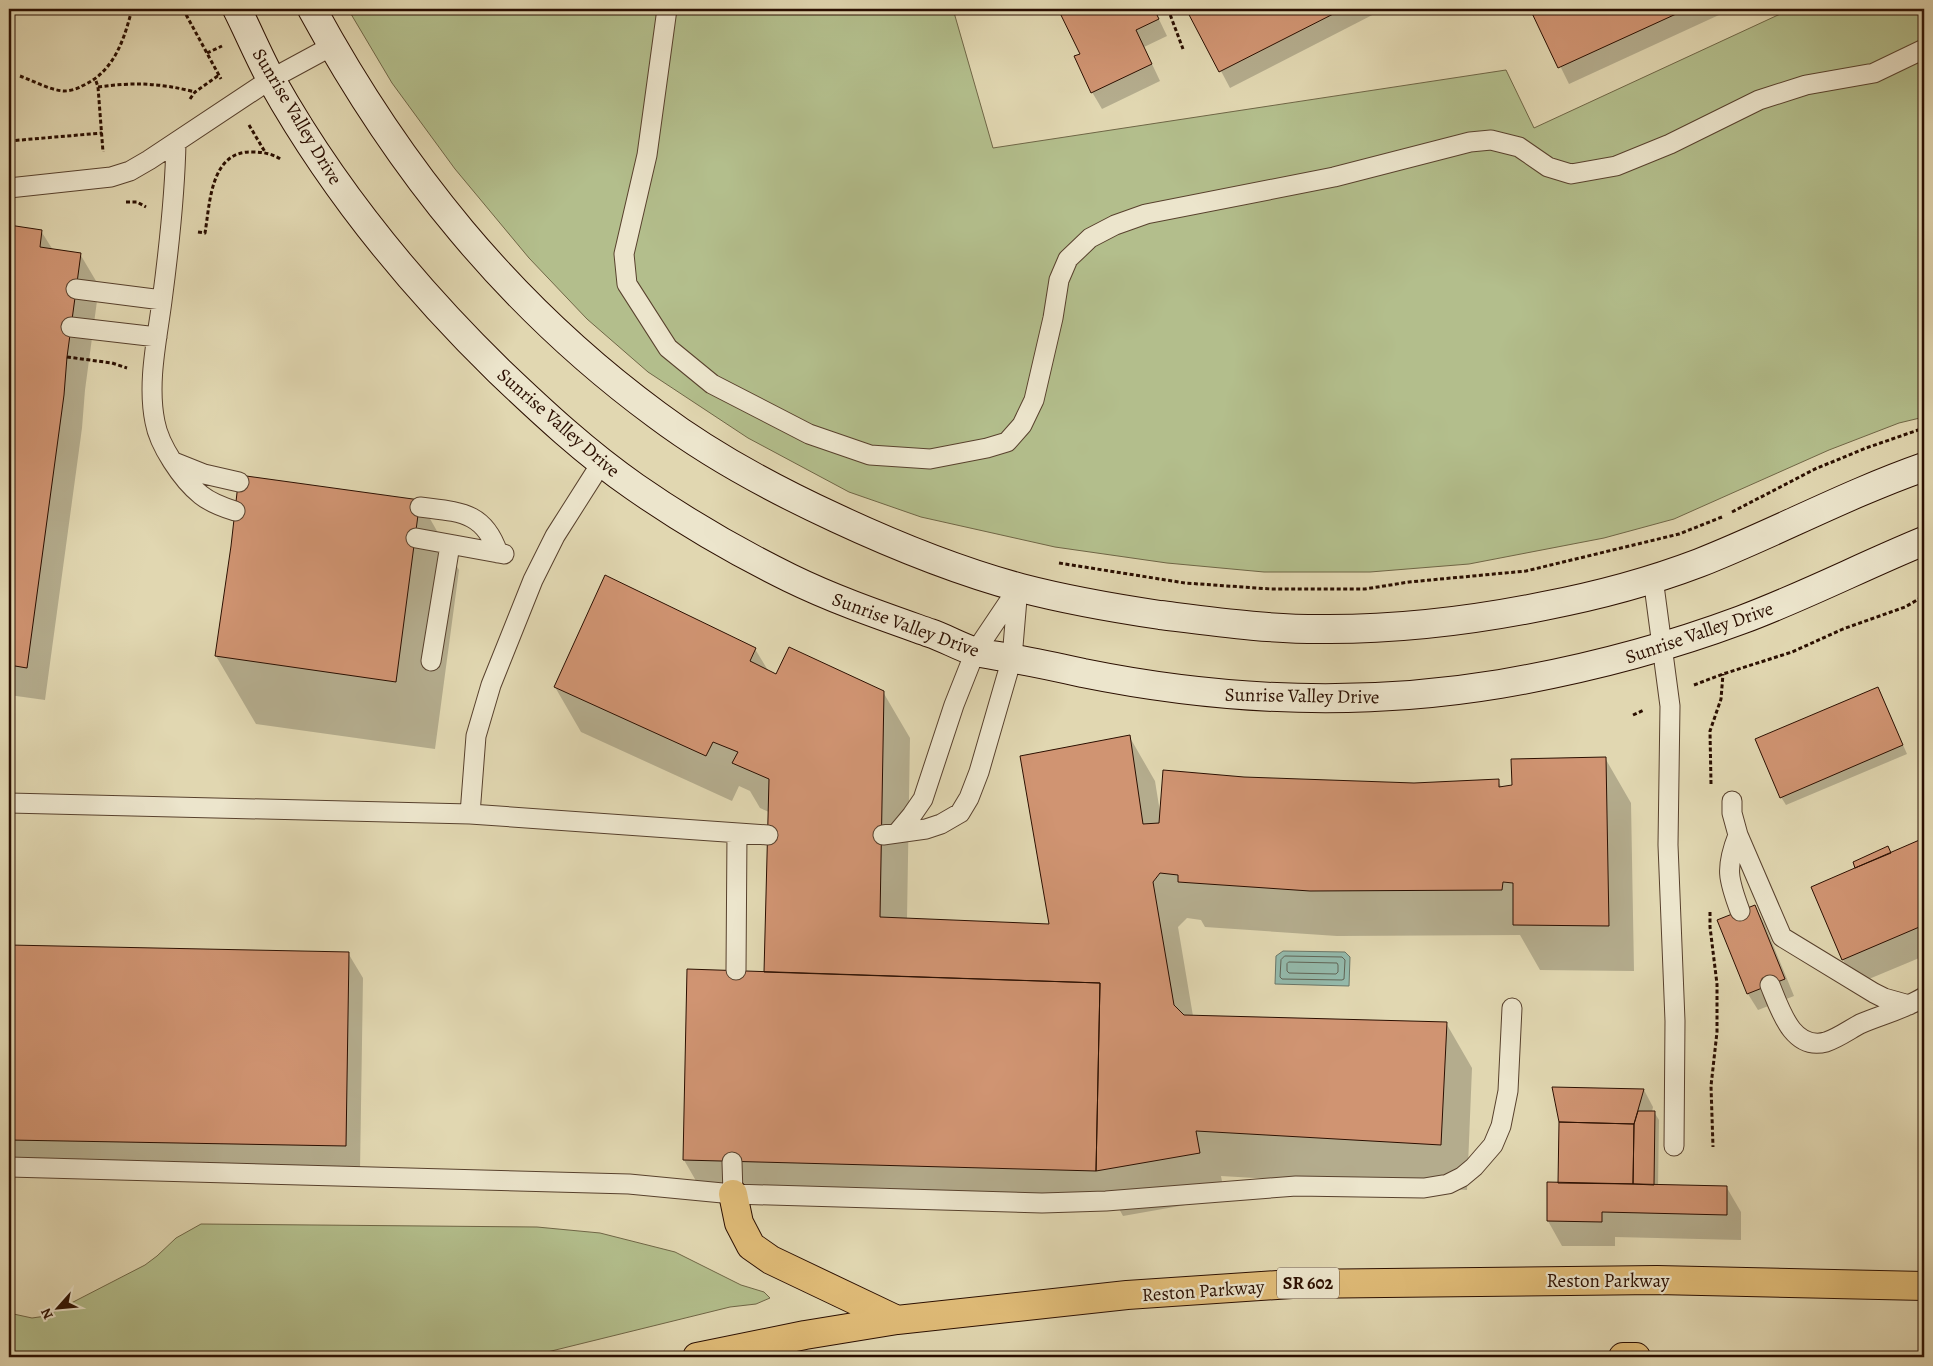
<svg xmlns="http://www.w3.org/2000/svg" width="1933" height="1366" font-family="Alegreya,serif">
	<rect width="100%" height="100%" fill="#e1d7b1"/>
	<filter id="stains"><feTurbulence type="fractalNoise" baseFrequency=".004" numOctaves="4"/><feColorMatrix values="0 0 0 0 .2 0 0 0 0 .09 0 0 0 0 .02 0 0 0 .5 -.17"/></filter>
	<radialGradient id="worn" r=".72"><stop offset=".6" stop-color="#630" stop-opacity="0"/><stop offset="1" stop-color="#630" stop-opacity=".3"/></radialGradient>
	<!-- green -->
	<path fill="#b3be8c" stroke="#6f6646" d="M348 9H953L993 148 1506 70 1534 128 1791 9H1924V417L1899 423 1829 450 1674 519 1604 538 1469 564 1370 572H1264L1167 563 1055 547 921 517 849 492 748 438 648 372 587 319 529 258 455 169 392 83Z
		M201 1224 537 1227 600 1233 675 1252 741 1285 764 1292 770 1298 756 1304 730 1307 527 1357H9V1313L32 1318 46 1316 145 1265 157 1256 176 1238Z"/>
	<!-- water -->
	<path fill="#94baac" stroke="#6a7668" d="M1283 951 1345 952 1350 957 1349 986 1275 984 1276 956Z"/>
	<!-- shadow -->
	<path fill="#0003" d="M1060 9H1154L1167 36 1144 47 1160 81 1102 109 1092 92 1082 54Z
		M1188 9H1384L1230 88Z
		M1532 9H1732L1569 84Z
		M9 227 41 231 53 250 80 254 99 286 85 390 82 428 45 700 9 695Z
		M420 501 459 570 435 749 256 724 216 656Z
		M755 649 769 672 777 676 883 692 910 738 907 919 1050 925 1129 736 1155 781 1160 812 1244 779 1414 784 1498 781 1502 788 1513 786 1605 758 1631 803 1634 971 1540 970 1520 935 1337 936 1205 927 1201 920 1187 918 1178 927 1193 1016 1446 1023 1472 1068 1467 1190 1221 1176 1225 1198 1123 1216 1116 1203 703 1193 684 1160 688 970 765 973 769 812 760 808 750 791 739 786 732 801 581 732 555 687Z
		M1878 688 1907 754 1786 805 1781 797Z
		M1924 840V956L1857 984 1843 960 1812 888Z
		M1755 906 1764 923 1794 996 1758 1010 1748 994 1719 921Z
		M9 947 348 953 363 978 360 1170 9 1164Z
		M1644 1090 1653 1107 1652 1112H1654L1659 1120 1658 1186 1727 1188 1741 1212V1240L1615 1237V1246H1562L1548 1221 1559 1184Z"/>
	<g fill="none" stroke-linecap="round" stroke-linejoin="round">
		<!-- shore -->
		<path stroke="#606456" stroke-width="1" d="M1285 956 1342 957 1345 960 1344 979 1342 980 1282 979 1280 977 1281 960Z
			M1289 962 1337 963 1338 965V972L1336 974 1289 973 1287 971V964Z"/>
	</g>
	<!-- building -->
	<path fill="#d09472" stroke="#2b0f01" d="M1058 9H1154L1159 19 1136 30 1152 64 1091 93 1074 56 1080 54Z
		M1186 9H1343L1219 72Z
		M1530 9H1687L1558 68Z
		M9 225 42 230 40 247 81 253 67 357 64 395 27 668 9 665Z
		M239 475 420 500 396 682 215 656 231 546Z
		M605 575 756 648 750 661 776 674 789 647 884 691 880 917 1049 924 1020 756 1130 735 1143 824 1159 823 1163 770 1244 777 1414 783 1499 779V787L1512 785 1511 759 1606 757 1609 926 1513 925V883L1503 882 1502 890 1310 891 1178 882V875L1160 873 1153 882 1174 1005 1184 1015 1447 1022 1441 1145 1196 1131 1200 1153 1096 1171 1100 983 764 972 769 779 732 763 738 752 713 742 706 756 554 687Z
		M1878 687 1903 745 1780 798 1755 739Z
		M1924 838V925L1842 960 1811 887Z
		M1888 846 1891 853 1855 868 1853 862Z
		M1755 905 1785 979 1747 994 1717 920Z
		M9 945 349 952 346 1146 9 1140Z
		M687 969 1100 983 1096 1171 683 1160Z
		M1552 1087 1644 1089 1634 1124 1559 1122Z
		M1638 1111H1655L1654 1185 1633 1184 1634 1124Z
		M1559 1122 1634 1124 1633 1184 1558 1183Z
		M1547 1182 1727 1186V1215L1602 1212V1222L1547 1221Z"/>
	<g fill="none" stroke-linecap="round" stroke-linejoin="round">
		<!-- lane casing -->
		<g stroke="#58412d" stroke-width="21">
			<path id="lane" d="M667 9 647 155 624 254 627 284 668 348 712 384 809 434 870 455 930 459 987 448 1007 442 1022 425 1034 400 1053 318 1059 280 1068 259 1090 238 1115 225 1146 214 1334 177 1470 142 1491 140 1519 147 1548 167 1571 174 1616 166 1670 144 1759 100 1806 85 1874 73 1924 49
				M176 142C175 195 169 248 162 301 157 340 147 383 155 422 159 445 182 480 201 495 211 503 222 507 235 511
				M9 188 111 177 130 171 149 160 271 79 332 46
				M76 289 162 300
				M71 327 157 337
				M174 462 204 474 239 482
				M602 462 555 536 533 580 491 685 476 736 470 814 768 835
				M420 507C459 512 484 511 498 553
				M416 538 504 554
				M1653 578 1670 706 1668 845 1675 1021 1674 1146
				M431 661 450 545
				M1732 801V813L1738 835 1782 937 1874 993 1884 998 1909 1005
				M9 803 470 814
				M897 833 912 815 923 799 954 705 975 652 1018 588
				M883 835 926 829 941 824 960 813 969 798 979 772 1012 658 1018 587
				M1738 835C1725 868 1728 879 1740 911
				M736 970 737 833
				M1770 985C1780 1009 1792 1051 1826 1042 1838 1038 1849 1030 1860 1024 1881 1015 1905 1009 1924 997
				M732 1162 733 1194
				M9 1167 629 1184 733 1194 1042 1203 1106 1201 1296 1186 1424 1188 1448 1184 1462 1177 1474 1167 1493 1145 1501 1126 1508 1091 1512 1008"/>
		</g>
		<!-- secondary casing -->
		<g stroke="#2b0f01" stroke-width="30">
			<path id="secondary" d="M237 9C249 33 259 57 272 81 332 188 411 285 499 371 542 412 586 453 635 487 684 521 737 552 790 578 835 600 882 616 930 633 945 638 960 647 976 652 988 655 1002 656 1015 659 1038 663 1061 668 1083 673 1221 701 1361 707 1500 684 1582 670 1663 649 1741 620 1803 597 1863 566 1924 541
				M312 9C399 169 509 306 657 415 713 457 773 489 836 518 896 546 958 571 1021 588 1067 600 1113 608 1160 615 1216 622 1273 630 1329 629 1400 629 1475 620 1544 606 1596 596 1649 582 1699 563 1775 533 1847 494 1924 467"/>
		</g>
		<!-- primary casing -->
		<g stroke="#2b0f01" stroke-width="30">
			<path id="primary" d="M733 1194 739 1223 751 1246 771 1260 897 1320
				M697 1357 805 1335 897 1320 1127 1295 1292 1284 1657 1280 1924 1286
				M1623 1357H1636"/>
		</g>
		<!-- path -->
		<path stroke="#2b0f01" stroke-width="3" stroke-dasharray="4 2.5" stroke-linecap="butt" d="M183 9 221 79
			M1168 9 1183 49
			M207 53 222 46
			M20 76C34 81 49 90 64 91 70 91 77 89 82 86 114 72 124 40 132 9
			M96 81 98 87 103 152
			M98 87C134 82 160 83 195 92
			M190 99 195 92 219 75
			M249 125 265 152
			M9 141 102 133
			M126 202H137L146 207
			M198 232 205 233C210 204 210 150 253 152 264 152 273 154 282 160
			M67 357 112 363 127 368
			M1732 512 1815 469 1866 448 1924 428
			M1059 563 1185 583 1271 589H1365L1409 582 1526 571 1679 534 1722 517
			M1694 685 1723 674 1792 652 1843 629 1905 607 1924 596
			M1633 715 1644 710
			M1711 784 1710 731 1721 699 1723 674
			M1710 912V927L1717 984V1032L1711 1086 1713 1147"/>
		<!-- lane -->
		<use href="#lane" stroke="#ece5cc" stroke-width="19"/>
		<!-- secondary -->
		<use href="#secondary" stroke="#ece5cc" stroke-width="28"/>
		<!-- primary -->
		<use href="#primary" stroke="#e0bc78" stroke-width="28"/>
	</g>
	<g text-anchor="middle" stroke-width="4.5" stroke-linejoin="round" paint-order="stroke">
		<!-- shield labels -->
		<rect fill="#ece5cc" stroke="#654f3e" stroke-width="1" x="1277" y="1267.5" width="62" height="31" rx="4"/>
		<g font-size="18" font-weight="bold" fill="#2b0f01">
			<text x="1308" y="1289">SR 602</text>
		</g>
		<!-- street labels -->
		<g font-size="19" fill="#2b0f01" stroke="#ece5cc">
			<text transform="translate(298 116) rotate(59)" y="7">Sunrise Valley Drive</text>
			<text transform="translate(559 422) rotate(41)" y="7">Sunrise Valley Drive</text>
			<text transform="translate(906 624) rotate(20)" y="7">Sunrise Valley Drive</text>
			<text transform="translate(1699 632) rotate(-19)" y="7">Sunrise Valley Drive</text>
			<text transform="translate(1302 695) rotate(1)" y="7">Sunrise Valley Drive</text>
			<text x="1608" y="1287">Reston Parkway</text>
			<text transform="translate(1203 1290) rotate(-4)" y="7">Reston Parkway</text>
		</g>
	</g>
	<!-- margin -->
	<rect width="1933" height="1366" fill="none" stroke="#e1d7b1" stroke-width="30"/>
	<rect x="10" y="10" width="1913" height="1346" fill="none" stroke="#2b0f01" stroke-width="2.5"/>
	<rect x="15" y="15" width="1903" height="1336" fill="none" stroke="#2b0f01"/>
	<!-- north arrow -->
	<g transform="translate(58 1308) rotate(243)" stroke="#ece5cc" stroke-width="4" paint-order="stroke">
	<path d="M0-4L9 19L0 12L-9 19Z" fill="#2b0f01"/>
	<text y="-8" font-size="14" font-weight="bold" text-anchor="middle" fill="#2b0f01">N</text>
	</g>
	<rect width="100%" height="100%" filter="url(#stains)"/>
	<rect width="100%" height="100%" fill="url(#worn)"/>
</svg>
